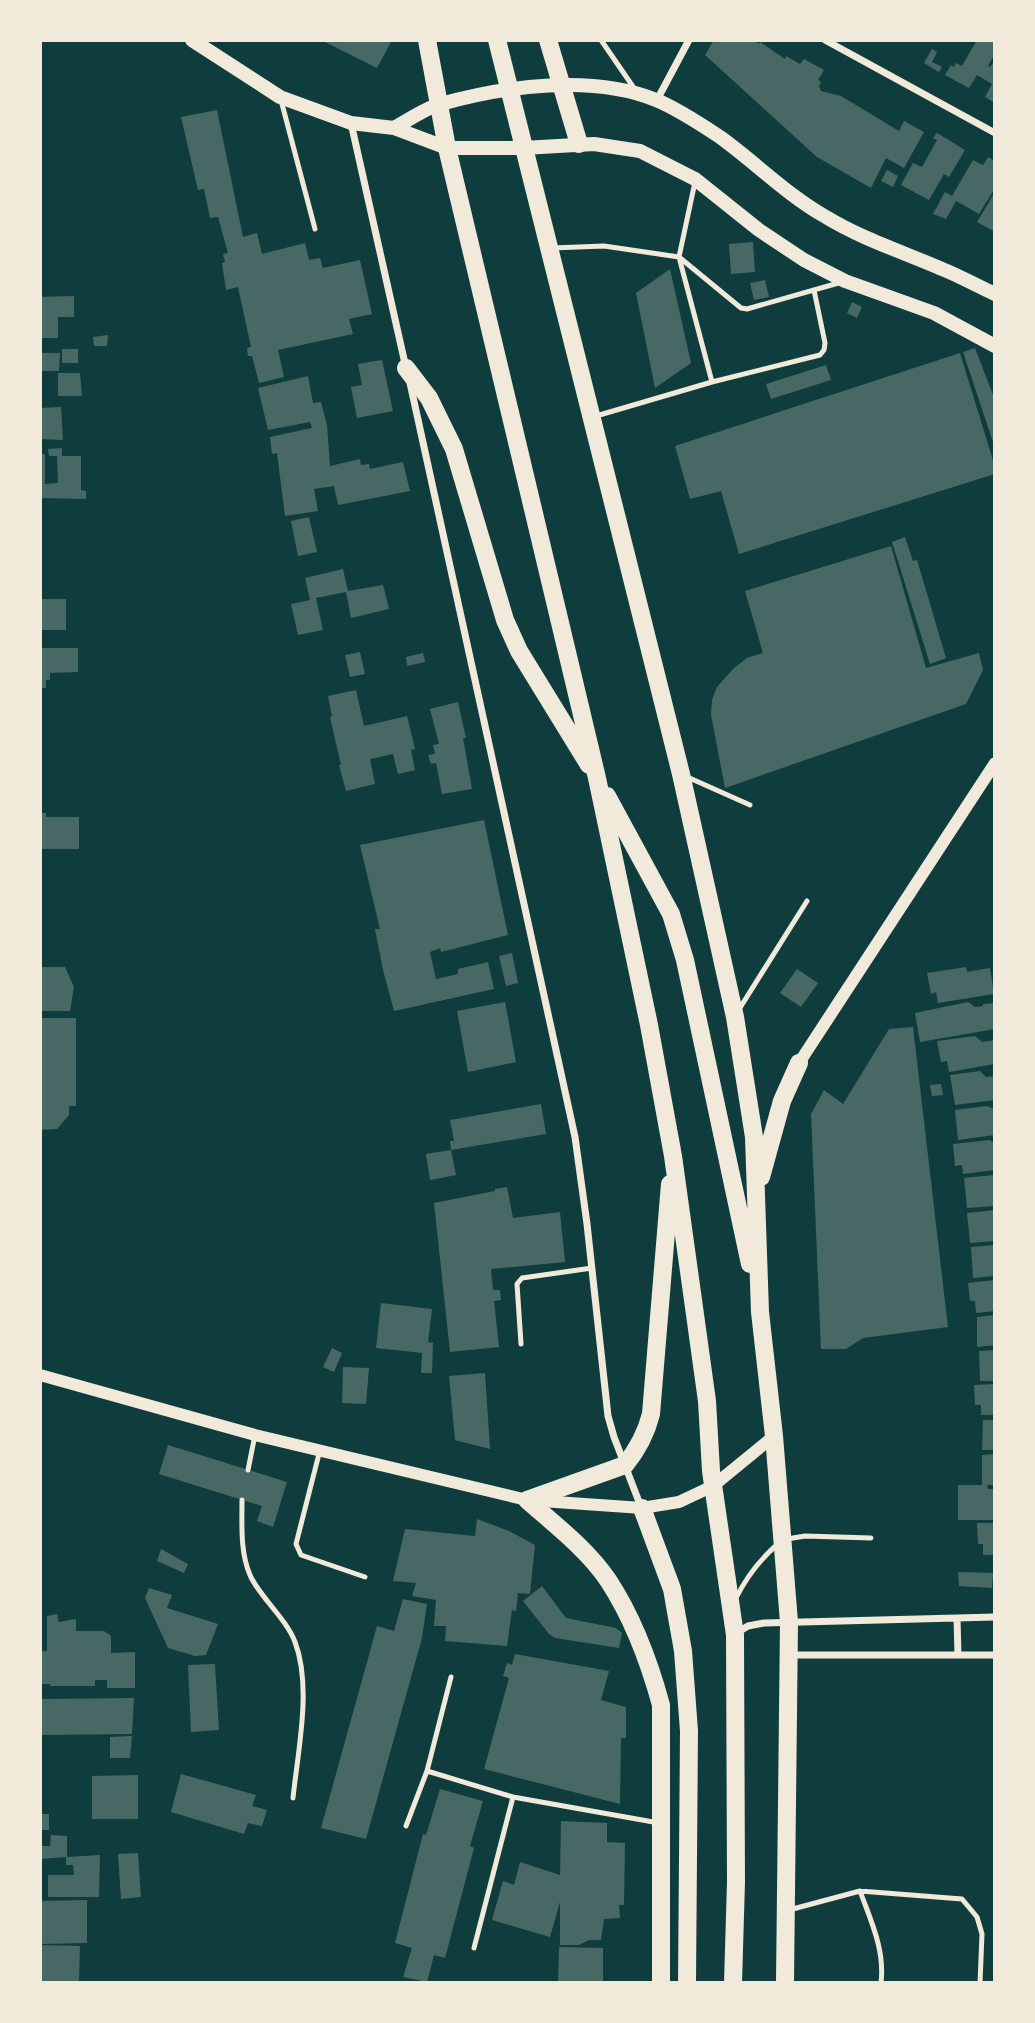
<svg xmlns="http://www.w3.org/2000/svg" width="1035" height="2023" font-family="'Noto Sans',sans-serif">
	<rect width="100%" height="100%" fill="#0f3d3e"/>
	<!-- building -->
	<path fill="#486865" d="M321 40H392L377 68Z
		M714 40H753L759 44 760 42 785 59 786 56 800 64 804 59 824 70 818 80 821 82 819 86 821 91 841 96 899 131 904 121 924 132 904 168 886 158 871 188 817 157 705 55Z
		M977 40H995V53L988 66 990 67 995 60V103L985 97 992 84 977 75 969 88 945 75 951 65 954 67 956 63 962 66Z
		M932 49 937 52 932 62 942 67 939 72 924 63Z
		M217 110 243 237 257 233 262 254 305 243 309 260 320 258 323 268 360 260 372 314 349 319 353 334 278 350 284 377 259 383 252 356H248L247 348 251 347 238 287 226 290 222 263 225 262 223 254 228 253 218 217 210 218 204 189 198 190 181 117Z
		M937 133 965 150 949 177 944 174 929 200 901 185 913 163 922 167 937 140 933 138Z
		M988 157 995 161V188L979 214 956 201 946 219 933 214 945 192 952 196 973 160 983 165Z
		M887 170 898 176 893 187 881 181Z
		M995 192V232L977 222Z
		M753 242 755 272 731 274 729 244Z
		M670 269 691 363 655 388 636 293Z
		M765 280 769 297 754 300 750 283Z
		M74 296V317H58V338H40V297Z
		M852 302 862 307 857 318 847 313Z
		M108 335 107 346H94L93 337Z
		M975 348 995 400V448L963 352Z
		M62 349H78V363H62Z
		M40 353H60L59 371H40Z
		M960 353 995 467V474L739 554 721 491 690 499 675 446Z
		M382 360 393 411 357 418 351 387 362 385 358 364Z
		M826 365 831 380 771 399 766 384Z
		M58 373H80L82 396H58Z
		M308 376 313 403 321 402 327 425 330 466 360 459 361 465 369 464 370 469 403 462 410 491 338 505 334 486 314 489 318 511 285 516 277 453 272 454 270 437 312 428 310 422 268 430 258 388Z
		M61 407 63 440 40 439V408Z
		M62 448V456H81V490L86 491V499L40 498V454H45V484L58 483 57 456H49L48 449Z
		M309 517 317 552 298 556 291 521Z
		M905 537 913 561 917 560 946 658 930 664 892 542Z
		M891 546 926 668 979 653 983 670 966 704 725 788 711 715 712 700 717 687 734 668 747 658 763 653 745 591Z
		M343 569 348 591 383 585 389 609 351 618 346 592 316 598 323 630 298 635 291 604 310 600 305 578Z
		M40 599H66V630H40Z
		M40 648H78V672L50 673V680H46V688H40Z
		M360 652 365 674 350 677 345 655Z
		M423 653 425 662 407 666 406 657Z
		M356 690 364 726 407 716 415 749 411 750 415 770 398 774 393 754 370 759 375 784 346 791 339 765H341L330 717 332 716 328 696Z
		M458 702 466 738H463L472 789 442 794 436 763 431 764 428 755 435 754 433 745 439 744 430 709Z
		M40 813H46V817H79V849H40Z
		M484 820 508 935 441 952 440 948 430 952 436 979 458 974V969L488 962 494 989 394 1011 383 970 375 929H380L360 845Z
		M512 953 518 983 506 986 499 956Z
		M40 967H65L74 987 70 1011H40Z
		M966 967 967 972 990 968 994 994 938 1003 936 992 931 994 927 973Z
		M797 969 818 983 801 1007 780 993Z
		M505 1002 516 1062 468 1072 457 1011Z
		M968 1002 975 1007 983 1006V1004L995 1003V1029L920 1042 915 1013Z
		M40 1018H76V1106H69V1115L57 1129 40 1130Z
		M913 1027 948 1327 863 1338 846 1349H821L811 1114 824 1090 843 1104 889 1029Z
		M975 1036 982 1042 995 1040V1064L949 1072 947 1061 941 1062 937 1041Z
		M980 1071 986 1077 995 1076V1100L955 1105 950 1075Z
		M941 1084 943 1095 932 1096 930 1085Z
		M541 1104 546 1134 451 1150 450 1141H454L450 1120Z
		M986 1106 995 1109V1135L958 1140 955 1110Z
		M990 1140 995 1144V1170L963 1174 962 1165 955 1166 953 1144Z
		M451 1150 456 1175 430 1180 426 1154Z
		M994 1175 995 1206 967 1208 964 1178Z
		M507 1187 513 1218 560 1212 565 1262 491 1269 493 1290H500L501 1300 494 1301 499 1347 450 1352 434 1203 495 1191V1189Z
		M995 1210V1241L970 1243 967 1213Z
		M995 1245V1276L973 1278 971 1247Z
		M995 1280V1311L976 1313 975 1301H970L968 1283Z
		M381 1303 432 1309 428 1342 433 1343 432 1373H421L422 1353 376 1348Z
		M995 1315V1345L977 1347V1317Z
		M332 1348 342 1353 334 1372 323 1367Z
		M995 1350V1381H980L979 1351Z
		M343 1367 369 1368 366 1404 342 1403Z
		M485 1373 490 1449 455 1440 449 1376Z
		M995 1384V1415H981V1405H975L974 1385Z
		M983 1420H995V1450H982Z
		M168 1445 287 1482 273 1527 257 1521 262 1506 159 1474Z
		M995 1454V1485H987L988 1489H995V1520H958V1485H982V1455Z
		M477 1519 509 1531 535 1545 530 1594 518 1593 516 1611 512 1610 507 1646 445 1641 446 1626H434L436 1600 412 1596 416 1583 393 1581 405 1529 475 1536Z
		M977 1523H995V1555H983V1544H978Z
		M161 1549 188 1564 184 1573 157 1561Z
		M958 1572 993 1573 992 1588 959 1586Z
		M542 1586 566 1618 616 1628 622 1633 619 1648 555 1638 549 1634 523 1601Z
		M149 1588 172 1595 167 1608 218 1624 206 1655 195 1656 168 1648 145 1598Z
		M403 1599 427 1604 422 1638 366 1839 321 1828 377 1626 394 1631Z
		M57 1614 59 1622 76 1619V1631H104L111 1636V1653L135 1652V1688H107V1680H95V1686H50V1684H40V1651H47V1616Z
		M515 1654 609 1671 601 1700 626 1707V1738H621L620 1804 484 1769 509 1678 503 1676 507 1663 512 1665Z
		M215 1664 219 1730 191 1732 188 1665Z
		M134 1698 132 1734 42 1735V1699Z
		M132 1736 130 1758H110V1737Z
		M181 1774 256 1795 252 1806 267 1810 262 1826 248 1823 244 1834 171 1812Z
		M138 1775V1819H92V1776Z
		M440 1789 483 1801 470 1846 474 1848 445 1958 434 1955 427 1982 403 1977 412 1948 395 1943 423 1834 426 1835Z
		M40 1814H49V1830H40Z
		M561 1821 607 1823V1842L625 1843 624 1905H619L620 1918 604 1919 601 1940H589L579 1945H560V1902L550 1937 492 1920 503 1881 514 1885 520 1862 560 1875Z
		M51 1835 67 1836V1857L100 1855 99 1897H48V1875H74L73 1865H66V1857L40 1859V1846H50Z
		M138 1853 141 1897 121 1899 118 1854Z
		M87 1900V1943L41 1944V1901Z
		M40 1945 80 1946 79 1983H40Z
		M559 1947 603 1948V1983H558Z"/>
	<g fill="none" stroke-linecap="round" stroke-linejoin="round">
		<!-- service -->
		<path stroke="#f1e9da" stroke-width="5" d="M601 40 636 91
			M281 100 315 229
			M552 248 604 246 679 257 741 308 747 309 842 282
			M712 382 820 355 824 350 825 343 814 290
			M596 416 712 382 679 257 695 182
			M685 776 750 805
			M738 1011 807 901
			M521 1344 517 1284 522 1278 592 1268
			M320 1450 296 1544 301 1555 365 1577
			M248 1470 255 1435
			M242 1500C242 1524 240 1552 250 1575 258 1595 286 1618 295 1642 312 1687 298 1750 293 1798
			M787 1539 805 1536 871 1538
			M736 1598C747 1576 760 1559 779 1543
			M427 1771 513 1797 659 1823
			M406 1826 427 1771 451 1677
			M860 1891 962 1899 977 1917 982 1934 980 1983
			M789 1910 860 1891C871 1921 885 1950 881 1983
			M474 1948 513 1797"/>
		<!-- minor -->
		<path stroke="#f1e9da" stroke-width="7" d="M825 40 995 133
			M657 100 689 40
			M351 123 406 368
			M410 383 575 1137 587 1224 608 1416 614 1437 641 1507
			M957 1618 958 1655
			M735 1634 748 1626 764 1623 995 1617
			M790 1655H995"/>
		<!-- tertiary -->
		<path stroke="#f1e9da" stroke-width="12" d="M799 1063 995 763
			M40 1375 255 1435 527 1500 642 1508 679 1502 713 1486 774 1436"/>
		<!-- secondary -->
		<path stroke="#f1e9da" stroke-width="14" d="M192 40 280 97 351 123 394 128 447 148H523L594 144 640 151 695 179 759 230 804 260 845 281 934 313 995 346
			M394 128C409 120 425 108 441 104 505 86 593 74 656 100 676 108 702 125 720 137 756 163 787 195 826 217 862 239 903 252 942 269 960 276 977 286 995 294"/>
		<!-- primary -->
		<path stroke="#f1e9da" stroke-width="18" d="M427 40 447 148 597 778 649 1025 673 1156 707 1401 711 1471 735 1635 736 1882 733 1983
			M497 40 681 774 735 1017 754 1137 760 1312 774 1436 789 1622 785 1983
			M548 40 579 144
			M406 368 429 398 454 449 505 620 519 651 589 765
			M607 796 671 914 685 960 750 1264
			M761 1177 782 1101 799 1063
			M642 1508 672 1589 683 1651 689 1731 687 1983
			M661 1983V1705C649 1661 633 1618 608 1580 587 1549 554 1524 527 1500L625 1465C638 1449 646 1434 651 1414L670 1184"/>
	</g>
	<!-- border -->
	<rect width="1035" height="2023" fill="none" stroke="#f1e9da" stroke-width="84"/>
</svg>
